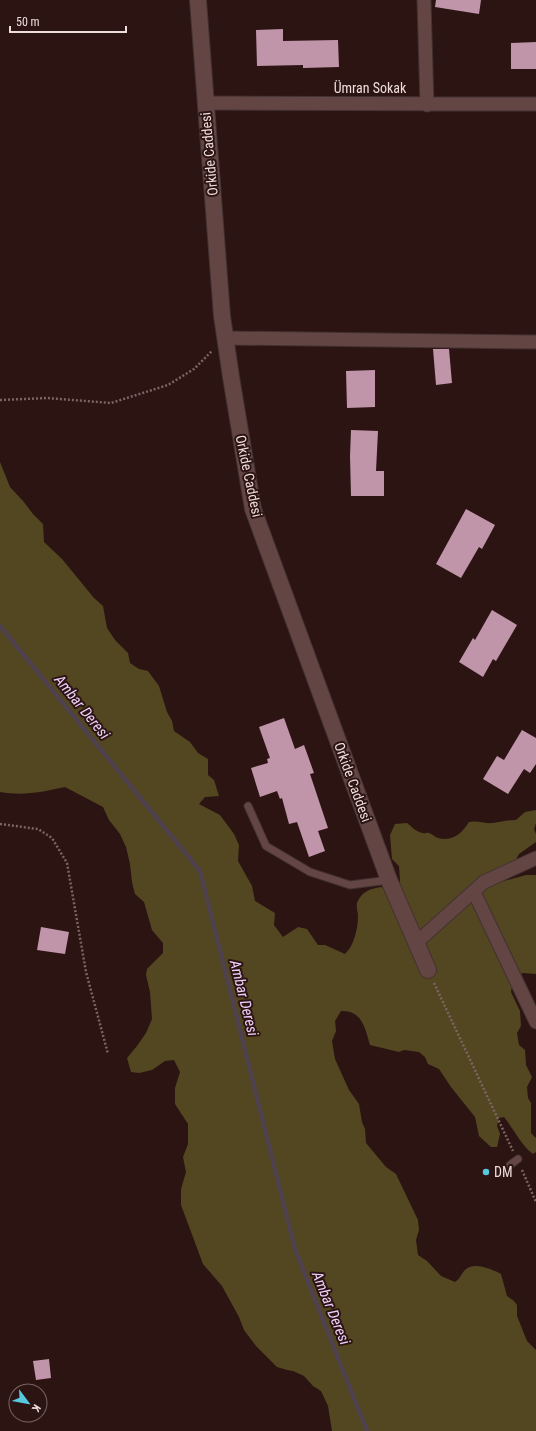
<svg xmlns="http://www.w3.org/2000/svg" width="536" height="1431" font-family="'Roboto Condensed',sans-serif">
	<rect width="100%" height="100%" fill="#2c1413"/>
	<!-- forest -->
	<path fill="#534721" d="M0 462 10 487 23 501 33 514 43 524 44 542 62 559 94 598 103 606 107 628 115 640 128 653 130 663 139 669 148 671 159 686 167 712 172 721 174 731 190 742 198 753 208 759V775L214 780 219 796 205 797 199 804 220 815 234 834 239 845 238 861 252 886 255 901 275 913 274 925 283 937 298 927 307 929 318 945H325L345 954C354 946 358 928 358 916 358 912 356 907 357 903 361 892 371 888 382 887L388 892 398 894 400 880 399 866 392 859 390 835 395 824 407 823C412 827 416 832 423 833 426 834 427 832 429 833 432 834 435 837 438 838 453 842 462 833 469 822 477 820 485 824 493 823 501 822 508 820 516 820L525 812 536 810V823L534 829 536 834V842L519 854 504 881 526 875H536V974L523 973 513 979 511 992 520 1011 521 1026 517 1033 519 1045 525 1050 526 1065 532 1077 527 1087 528 1098 531 1103V1133L536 1138V1152L533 1154C520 1144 514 1129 504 1117L499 1118 497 1126 500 1134 497 1147H491L479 1136 475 1117 451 1087 439 1069 428 1064 425 1057 419 1052 404 1050 399 1052 370 1045C365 1028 362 1010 341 1011L335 1021 336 1031 332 1041 335 1059 349 1090 359 1104 362 1122 365 1129 366 1143 386 1167 396 1174 418 1220 419 1230 416 1240 418 1255 427 1261 441 1276 455 1282C460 1279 461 1274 465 1270 473 1261 492 1269 501 1274L507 1296 514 1301 517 1305V1316L527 1341 536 1350V1431H332L328 1406 321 1391 313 1386 304 1376 293 1371 287 1370 277 1367 256 1346 244 1330 239 1317 222 1286 203 1264 181 1205V1189L186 1172 183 1157 188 1144V1124L175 1104V1088L180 1072 174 1060 165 1061 152 1070 139 1073 131 1072 127 1058 137 1046 146 1033 152 1019 150 992 146 975 147 969 163 953V943L152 930 144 902 135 894 132 882 130 864 126 847 120 834 109 820 103 807 65 787C41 792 25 796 0 792Z"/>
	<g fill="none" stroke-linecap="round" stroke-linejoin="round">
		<!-- stream -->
		<path stroke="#4f424e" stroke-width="4.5" d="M0 626 200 871 295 1249 367 1431"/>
	</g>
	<!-- building -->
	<path fill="#c095a9" d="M436 0H481L479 14 435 7Z
		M283 29V41L338 40 339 67 303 68V65L257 66 256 30Z
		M536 42V69H511V43Z
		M433 349H449L452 383 436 385Z
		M375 370V407L347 408 346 371Z
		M351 430 378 431 376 471H384V496H351L350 456Z
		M466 509 495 525 482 549 479 547 461 578 436 564Z
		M492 610 517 625 496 661 493 659 483 677 459 662 473 638 475 640Z
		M284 718 295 749 304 745 314 773 310 774 328 828 318 831 325 851 309 857 297 822 289 824 282 798 280 799 277 791 260 797 251 768 268 763 267 759 270 758 259 727Z
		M522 730 536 738V764L530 773 524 769 508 794 483 779 497 756 504 760Z
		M41 927 69 932 65 954 37 950Z
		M49 1359 51 1378 36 1380 33 1361Z"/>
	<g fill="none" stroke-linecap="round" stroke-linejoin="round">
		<!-- service casing -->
		<g stroke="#433132" stroke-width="9">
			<path id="service" d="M248 806 266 846 310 872 350 885 389 880
				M510 1165 518 1159"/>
		</g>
		<!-- minor casing -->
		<g stroke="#433132" stroke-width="15">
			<path id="minor" d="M424 0 427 105
				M205 103 536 104
				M225 338 536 342
				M474 892 536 1022
				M416 943 484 882 536 858"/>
		</g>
		<!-- tertiary casing -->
		<g stroke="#433132" stroke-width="18">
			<path id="tertiary" d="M198 0 222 316 231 377 253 509 389 880 428 970"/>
		</g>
		<!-- path -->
		<path stroke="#7b6564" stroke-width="2.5" stroke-dasharray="2 2" stroke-linecap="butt" d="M0 400 47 398 111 403 168 385 194 369 212 351
			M0 824 38 829 52 838 67 863 86 972 108 1054
			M434 983 513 1151
			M522 1170 536 1202"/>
		<!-- service -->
		<use href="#service" stroke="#634644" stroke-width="7"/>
		<!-- minor -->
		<use href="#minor" stroke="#634644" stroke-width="13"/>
		<!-- tertiary -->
		<use href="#tertiary" stroke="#634644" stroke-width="16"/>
	</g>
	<!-- markers -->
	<circle fill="#56c9e1" stroke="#2c1413" stroke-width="1.5" cx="486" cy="1172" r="4"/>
	<g text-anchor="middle" stroke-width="4" stroke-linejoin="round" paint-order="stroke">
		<!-- street labels -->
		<g font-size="14" fill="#efdddb" stroke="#2c1413">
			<text x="370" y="93">Ümran Sokak</text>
			<text transform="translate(209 154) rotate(-95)" y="5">Orkide Caddesi</text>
			<text transform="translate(249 476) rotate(78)" y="5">Orkide Caddesi</text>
			<text transform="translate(353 782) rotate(70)" y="5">Orkide Caddesi</text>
		</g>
		<!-- poi labels -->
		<g font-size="14" fill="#efdddb" stroke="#2c1413" text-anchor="start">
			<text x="494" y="1177">DM</text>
		</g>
		<!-- water labels -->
		<g font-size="15" font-style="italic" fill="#efd0fd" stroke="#2c1413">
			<text transform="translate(82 707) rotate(51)" y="5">Ambar Deresi</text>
			<text transform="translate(244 998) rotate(76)" y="5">Ambar Deresi</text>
			<text transform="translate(331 1308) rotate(68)" y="5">Ambar Deresi</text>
		</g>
	</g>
	<!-- north arrow -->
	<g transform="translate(28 1403) rotate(122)"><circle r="19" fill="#2c1413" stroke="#7a6463"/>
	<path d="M0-3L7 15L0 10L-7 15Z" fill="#56c9e1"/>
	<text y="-6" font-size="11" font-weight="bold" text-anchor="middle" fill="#efdddb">K</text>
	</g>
	<!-- scale -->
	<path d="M10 26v6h116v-6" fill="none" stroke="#efdddb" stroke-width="2"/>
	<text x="16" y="26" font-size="12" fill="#efdddb" stroke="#2c1413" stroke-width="3" paint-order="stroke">50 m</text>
</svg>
